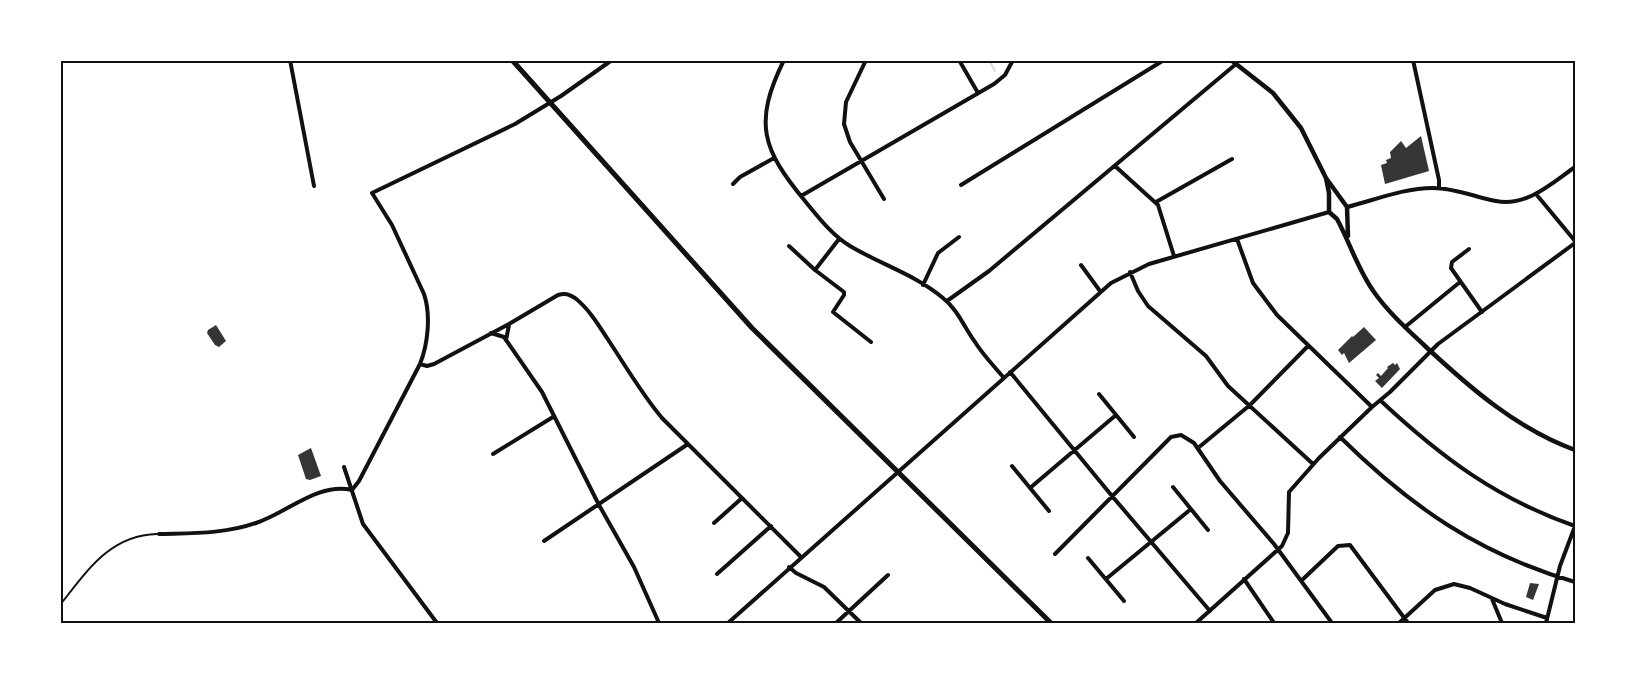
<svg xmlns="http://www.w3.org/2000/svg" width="1635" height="683" font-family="Commissioner,sans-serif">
	<rect width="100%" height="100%" fill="#fff"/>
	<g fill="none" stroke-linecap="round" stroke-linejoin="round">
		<!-- stream -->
		<path stroke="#d9d9d9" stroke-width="2" d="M989 60 995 71"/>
	</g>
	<!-- building -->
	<path fill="#353535" d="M1421 136 1429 171 1385 184 1381 165 1387 163 1386 160 1391 158 1390 152 1401 141 1406 148Z
		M216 325 226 341 219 347 215 345 207 333 208 330Z
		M1364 327 1376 340 1349 363 1344 353 1342 355 1338 350 1352 336 1353 337Z
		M1393 363 1395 365 1397 363 1400 369 1382 388 1375 381 1379 378 1376 375 1378 373 1381 376 1388 368 1387 367Z
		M311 448 321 476 310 480 306 479 298 455Z
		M1530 583 1539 584 1533 600 1526 597Z"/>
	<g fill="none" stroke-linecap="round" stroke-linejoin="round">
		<!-- service -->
		<path stroke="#111" stroke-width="2" d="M60 605C87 571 110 535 157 534"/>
		<!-- minor -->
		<path stroke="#111" stroke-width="4" d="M290 60 314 186
			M784 60C753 123 762 149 805 201 819 218 832 235 850 246 880 264 916 275 943 298 958 310 964 327 975 342 983 355 994 366 1004 378
			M866 60 846 102 844 124 850 142 884 199
			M959 60 978 93
			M1413 60 1439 180V188
			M1115 166 1158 205 1174 256
			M733 184 740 177 774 158
			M961 185 1164 60
			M1536 194 1575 241
			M801 196 994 84 1005 75 1013 60
			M1156 202 1232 159
			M1347 207C1375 200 1403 188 1433 188 1455 188 1475 197 1496 201 1527 207 1552 183 1575 167
			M1237 239 1253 283 1277 315 1372 407
			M789 246 815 270 839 239
			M1469 249 1452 262 1451 268 1482 312
			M1081 265 1100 291
			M815 270 844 292V295L833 312 871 342
			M1130 272 1138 291 1148 306 1206 356 1228 386 1313 464
			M923 285 938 253 959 237
			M947 301 989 271 1236 64
			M1405 327 1460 282
			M491 333 504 337 542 392 599 505 634 567 659 623
			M506 340 509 325
			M420 364 427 366 434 364 509 324 558 295C565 293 569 294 575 298 588 308 598 324 607 338 625 365 641 393 662 418L801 557
			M1010 372 1112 496 1210 611
			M1099 394 1134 437
			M1381 401C1441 457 1497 499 1575 526
			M1340 437C1411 507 1479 554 1575 582
			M1198 448 1250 405 1308 346
			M493 454 553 417
			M1012 466 1049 511
			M344 467 363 524 437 623
			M1173 487 1208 530
			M1030 488 1116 415
			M352 490 359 481 420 364C428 344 431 315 424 294L392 225 372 193 515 124 561 96 612 60
			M714 523 742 498
			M159 534C192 533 225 534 256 523 287 513 318 482 352 490
			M544 541 688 444
			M1055 554 1171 437 1181 435 1194 443 1220 481 1274 544 1332 623
			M1088 558 1124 601
			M789 567 796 573 824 587 861 623
			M717 574 771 526
			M1106 579 1191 509
			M1244 579 1274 623
			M1301 581 1338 546 1350 545 1408 623
			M1492 599 1502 623
			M728 623 1111 283 1149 264 1329 212
			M836 623 888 575
			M1196 623 1282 546 1288 533 1289 492 1319 458 1372 407 1390 392 1438 344 1575 243
			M1399 623 1435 590 1454 584 1470 588 1505 604 1547 618
			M1546 623 1560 566 1575 526"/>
		<!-- tertiary -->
		<path stroke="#111" stroke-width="4.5" d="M1231 60 1273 93 1301 128 1326 178 1347 207 1348 236
			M1326 178 1329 193V212L1337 219C1350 243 1358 270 1374 292 1388 312 1407 329 1425 346 1469 387 1517 429 1575 450"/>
		<!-- secondary -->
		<path stroke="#111" stroke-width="5" d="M512 60 752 328 1051 623"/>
	</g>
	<!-- border -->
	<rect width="1635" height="683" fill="none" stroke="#ffffff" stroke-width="123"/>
	<rect x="62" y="62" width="1512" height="560" fill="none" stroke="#111" stroke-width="2"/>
</svg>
